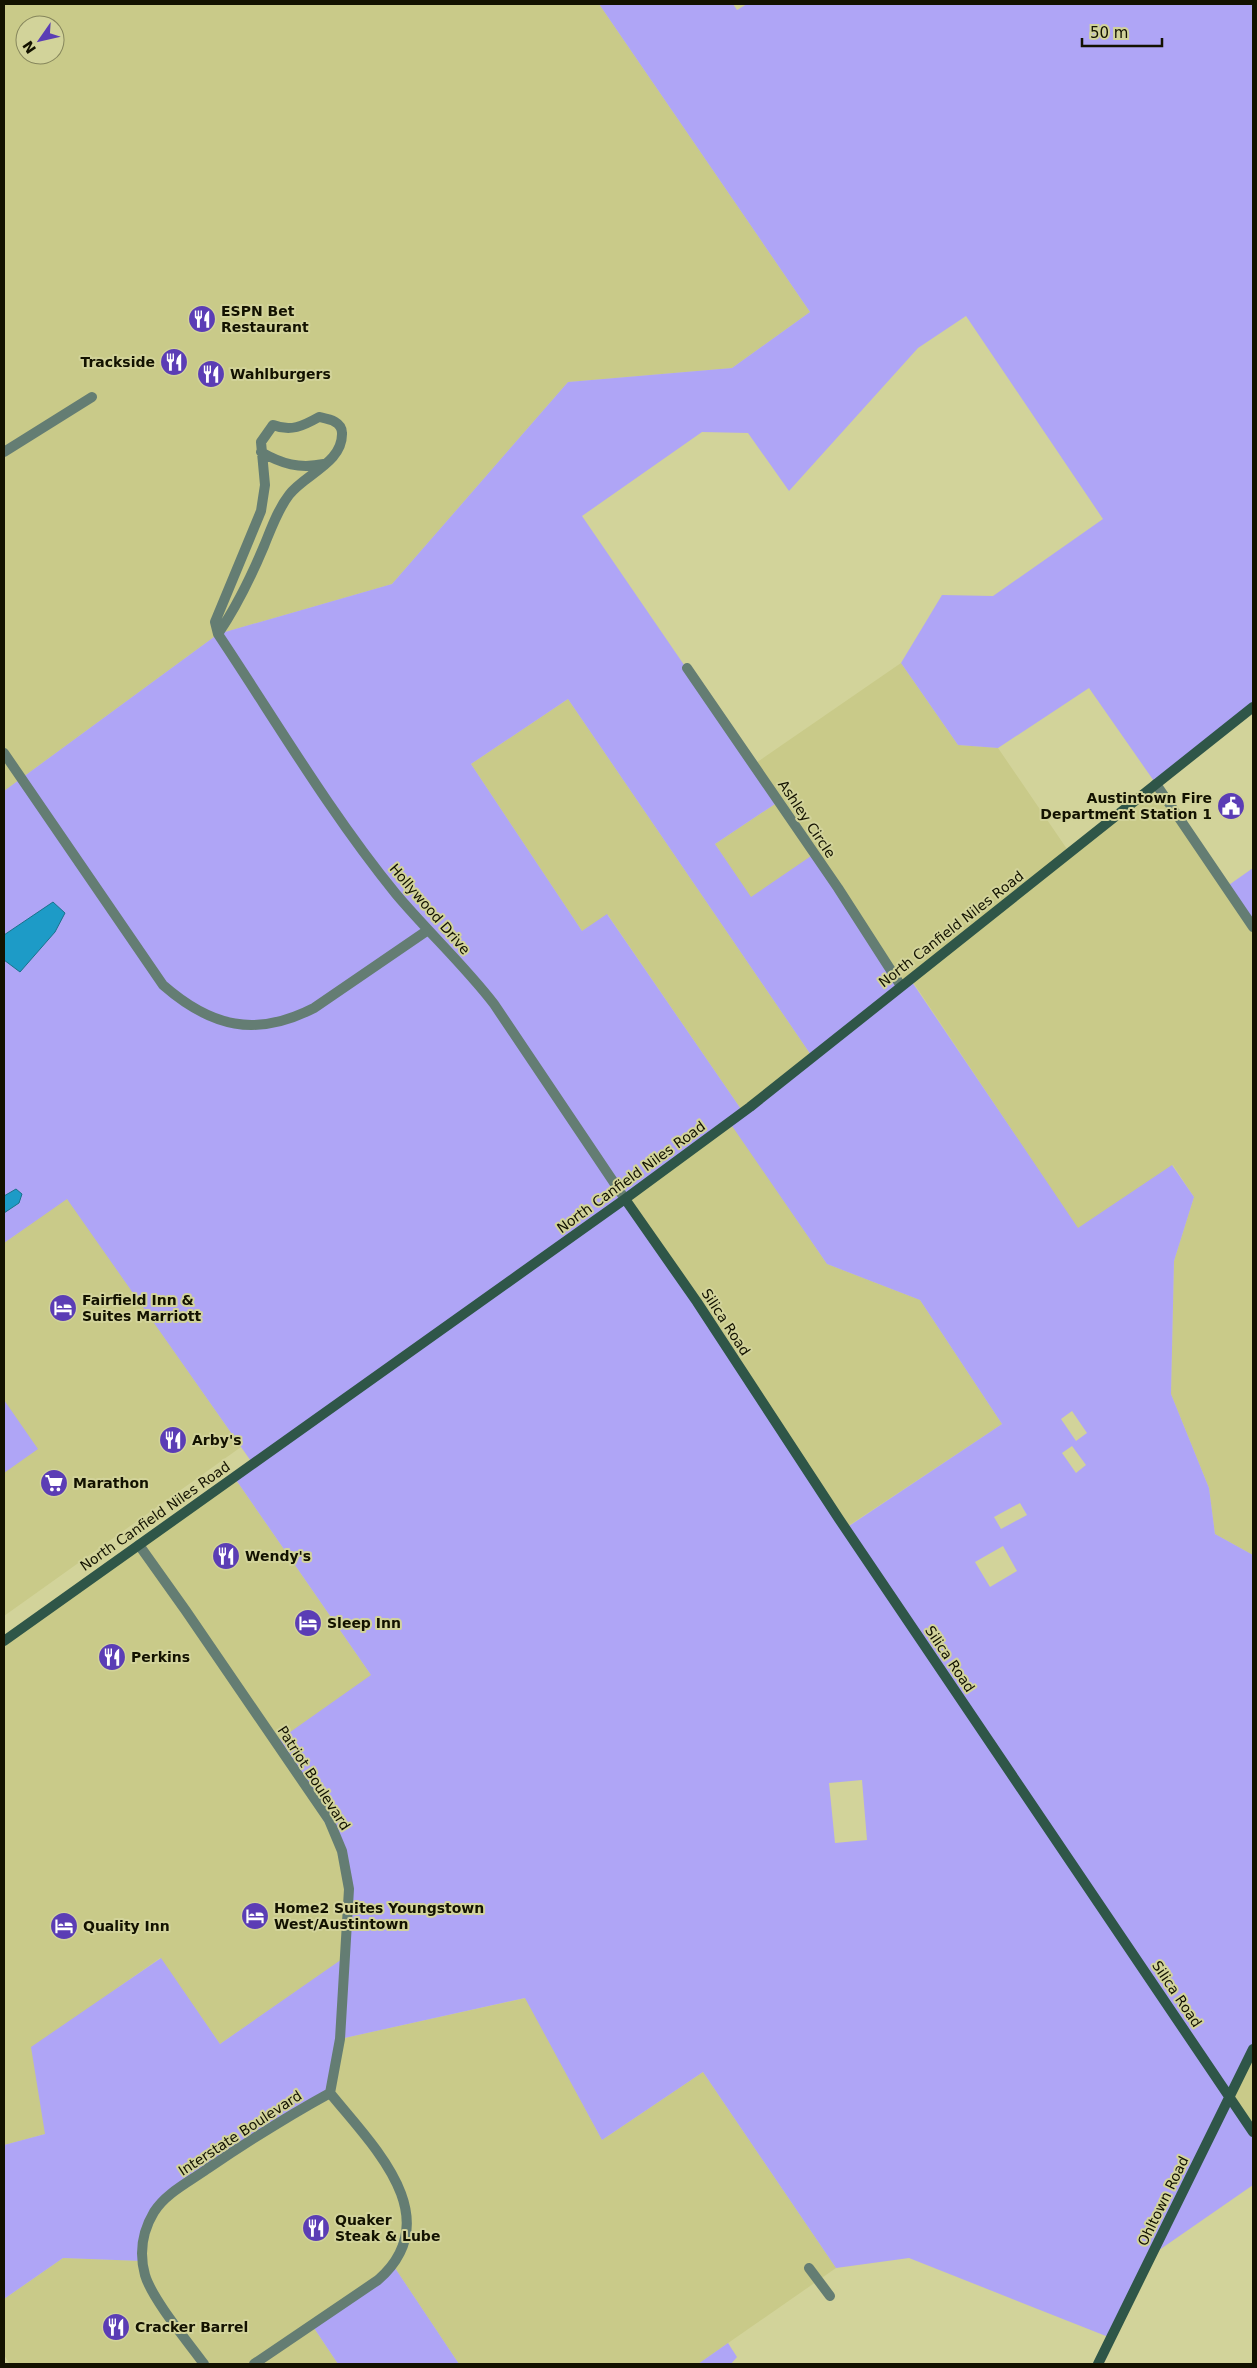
<svg xmlns="http://www.w3.org/2000/svg" width="1257" height="2368" font-family="'DejaVu Sans',sans-serif">
	<rect width="100%" height="100%" fill="#d2d39a"/>
	<!-- built -->
	<path fill="#c9ca89" fill-rule="evenodd" d="M4 4H599L810 312 732 368 568 382 392 584 218 634 4 791ZM25 25H55V55H25Z
		M901 663 958 745 998 748 1069 852 1156 784 1253 927V1555L1215 1534 1209 1488 1171 1394 1174 1261 1194 1197 1173 1165 1078 1229 911 979 901 986 814 855 751 898 715 844 778 802 753 765Z
		M568 699 813 1058 743 1112 608 915 582 931 471 764Z
		M730 1122 827 1264 920 1300 1002 1424 845 1528 625 1199Z
		M67 1198 241 1447 4 1616V1243Z
		M234 1477 371 1675 329 1820 346 1866V1957L220 2044 160 1958 113 1991 45 2134 4 2145V1641Z
		M526 1998 602 2140 703 2072 836 2268 698 2364H459L393 2265 312 2325 338 2364H10L4 2355V2299L63 2258 142 2261 153 2213 340 2039Z
		M1253 2049V2132L1230 2097Z"/>
	<!-- green -->
	<path fill="#afa5f6" fill-rule="evenodd" d="M599 4H733L737 10 747 4H1253V707L1156 784 1089 688 998 748 958 745 901 663 942 595 993 596 1103 519 966 316 918 348 789 491 748 433 702 432 582 516 778 802 715 844 751 897 814 854 901 986 910 979 1078 1228 1172 1165 1194 1197 1174 1261 1171 1394 1209 1488 1215 1534 1253 1555V2049L1230 2097 1253 2132V2185L1152 2255 1111 2338 909 2258 836 2268 703 2072 602 2140 525 1998 340 2039 330 2093 172 2193 154 2213 142 2261 63 2258 4 2299V2145L45 2134 31 2047 161 1958 220 2044 345 1957 349 1911 342 1851 276 1742 371 1675 234 1477 253 1464 67 1199 4 1243V1213L19 1203 16 1189 4 1196V791L218 634 392 584 568 382 732 368 810 312ZM568 699 813 1058 743 1112 607 914 582 931 471 764ZM730 1123 827 1264 920 1300 1002 1424 846 1528 625 1200ZM1072 1411 1087 1433 1076 1441 1061 1419ZM1072 1446 1086 1465 1076 1473 1062 1453ZM1020 1503 1027 1515 1001 1529 994 1517ZM1003 1546 1017 1571 990 1587 975 1562ZM862 1780 867 1840 835 1843 829 1783Z
		M1253 868V927L1226 887Z
		M4 1400 38 1449 4 1473Z
		M393 2265 459 2364H338L312 2325Z
		M728 2343 737 2357 731 2364H698Z"/>
	<!-- water -->
	<path fill="#1d9bc7" stroke="#1a728b" d="M53 902 65 913 55 932 20 972 4 960V935Z
		M16 1189 22 1194 19 1203 4 1213V1196Z"/>
	<g fill="none" stroke-linecap="round" stroke-linejoin="round">
		<!-- street -->
		<path stroke="#647d73" stroke-width="10" d="M319 417C328 419 342 421 342 433 343 463 305 474 289 495 278 509 271 529 264 546 251 577 237 606 218 634L215 622 261 511 265 485 261 442 273 425C291 432 303 426 319 417Z
			M4 452 92 397
			M261 452C282 464 299 469 324 464
			M218 634C276 721 330 813 396 894 428 932 464 965 494 1004L625 1199
			M687 668 838 888 901 986
			M4 753 163 985C211 1027 256 1038 314 1008L428 930
			M1156 784 1253 927
			M139 1545 186 1611 329 1820 342 1851 349 1889 340 2039 330 2093
			M809 2268 830 2296
			M204 2364C188 2342 152 2299 145 2275 139 2253 142 2232 154 2212 166 2193 189 2182 207 2169 247 2142 288 2116 330 2093
			M254 2364 378 2280C449 2218 372 2145 330 2093"/>
		<!-- secondary -->
		<path stroke="#2f5648" stroke-width="10" d="M625 1199 697 1302 839 1519 1253 2132
			M4 1641 625 1199 750 1107 1253 707
			M1098 2364 1253 2049"/>
	</g>
	<!-- icons -->
	<defs>
		<g id="restaurant-disc" transform="scale(1.4375)"><circle r="9.5" fill="#5b3db5" stroke="#d2d39a"/><path d="M-5-6h1v4h1v-4h1v4h1v-4h1v5L-1.5 .5V6h-2V.5L-5-1ZM5-6V6H3V1.5H1.5Q1.5-4 5-6Z" fill="#fff"/></g>
		<g id="civic-disc" transform="scale(1.4375)"><circle r="9.5" fill="#5b3db5" stroke="#d2d39a"/><path d="M-.6-6.5H3V-4.5H.6V-3L4-1V1h2V6H-6V1h2V-1L-.6-3ZM-1.2 2.5V6h2.4V2.5Z" fill="#fff"/></g>
		<g id="hotel-disc" transform="scale(1.4375)"><circle r="9.5" fill="#5b3db5" stroke="#d2d39a"/><path d="M-6-4.5h1.5V1H6V5H4.5V3h-9V5H-6ZM-4 0a1.8 1.8 0 1 1 3.6 0ZM.5 0V-2.5h3Q6-2.5 6 0Z" fill="#fff"/></g>
		<g id="supermarket-disc" transform="scale(1.4375)"><circle r="9.5" fill="#5b3db5" stroke="#d2d39a"/><path d="M-6-5.5h2.5l.6 2H6L4.5 2H-2.5L-4.4-4H-6ZM-1.5 3.2a1.3 1.3 0 1 0 .1 0ZM3 3.2a1.3 1.3 0 1 0 .1 0Z" fill="#fff"/></g>
	</defs>
	<g fill-rule="evenodd">
		<use href="#restaurant-disc" x="202" y="319"/>
		<use href="#restaurant-disc" x="174" y="362"/>
		<use href="#restaurant-disc" x="211" y="374"/>
		<use href="#civic-disc" x="1231" y="806"/>
		<use href="#hotel-disc" x="63" y="1308"/>
		<use href="#restaurant-disc" x="173" y="1440"/>
		<use href="#supermarket-disc" x="54" y="1483"/>
		<use href="#restaurant-disc" x="226" y="1556"/>
		<use href="#hotel-disc" x="308" y="1623"/>
		<use href="#restaurant-disc" x="112" y="1657"/>
		<use href="#hotel-disc" x="255" y="1916"/>
		<use href="#hotel-disc" x="64" y="1926"/>
		<use href="#restaurant-disc" x="316" y="2228"/>
		<use href="#restaurant-disc" x="116" y="2327"/>
	</g>
	<g text-anchor="middle" stroke-width="4" stroke-linejoin="round" paint-order="stroke">
		<!-- poi labels -->
		<g font-size="14" font-weight="bold" fill="#131200" stroke="#d2d39a" text-anchor="start">
			<text x="221" y="316">ESPN Bet<tspan x="221" dy="16">Restaurant</tspan></text>
			<text x="155" y="367" text-anchor="end">Trackside</text>
			<text x="230" y="379">Wahlburgers</text>
			<text x="1212" y="803" text-anchor="end">Austintown Fire<tspan x="1212" dy="16">Department Station 1</tspan></text>
			<text x="82" y="1305">Fairfield Inn &amp;<tspan x="82" dy="16">Suites Marriott</tspan></text>
			<text x="192" y="1445">Arby's</text>
			<text x="73" y="1488">Marathon</text>
			<text x="245" y="1561">Wendy's</text>
			<text x="327" y="1628">Sleep Inn</text>
			<text x="131" y="1662">Perkins</text>
			<text x="274" y="1913">Home2 Suites Youngstown<tspan x="274" dy="16">West/Austintown</tspan></text>
			<text x="83" y="1931">Quality Inn</text>
			<text x="335" y="2225">Quaker<tspan x="335" dy="16">Steak &amp; Lube</tspan></text>
			<text x="135" y="2332">Cracker Barrel</text>
		</g>
		<!-- street labels -->
		<g font-size="14" fill="#131200" stroke="#d2d39a">
			<text transform="translate(807 819) rotate(56)" y="5">Ashley Circle</text>
			<text transform="translate(430 909) rotate(49)" y="5">Hollywood Drive</text>
			<text transform="translate(951 929) rotate(-38)" y="5">North Canfield Niles Road</text>
			<text transform="translate(631 1177) rotate(-36)" y="5">North Canfield Niles Road</text>
			<text transform="translate(726 1322) rotate(57)" y="5">Silica Road</text>
			<text transform="translate(155 1516) rotate(-35)" y="5">North Canfield Niles Road</text>
			<text transform="translate(950 1659) rotate(56)" y="5">Silica Road</text>
			<text transform="translate(314 1778) rotate(57)" y="5">Patriot Boulevard</text>
			<text transform="translate(1177 1994) rotate(56)" y="5">Silica Road</text>
			<text transform="translate(240 2133) rotate(-33)" y="5">Interstate Boulevard</text>
			<text transform="translate(1163 2201) rotate(-64)" y="5">Ohltown Road</text>
		</g>
	</g>
	<!-- border -->
	<rect width="1257" height="2368" fill="none" stroke="#131200" stroke-width="10"/>
	<!-- north arrow -->
	<g transform="translate(40 40) rotate(236)"><circle r="24" fill="#d2d39a" stroke="#86865c"/>
	<path d="M0-4L9 19L0 12L-9 19Z" fill="#5b3db5"/>
	<text y="-8" font-size="14" font-weight="bold" text-anchor="middle" fill="#131200">N</text>
	</g>
	<!-- scale -->
	<path d="M1082 38v8h80v-8" fill="none" stroke="#131200" stroke-width="2.5"/>
	<text x="1090" y="38" font-size="15" fill="#131200" stroke="#d2d39a" stroke-width="4" paint-order="stroke">50 m</text>
</svg>
